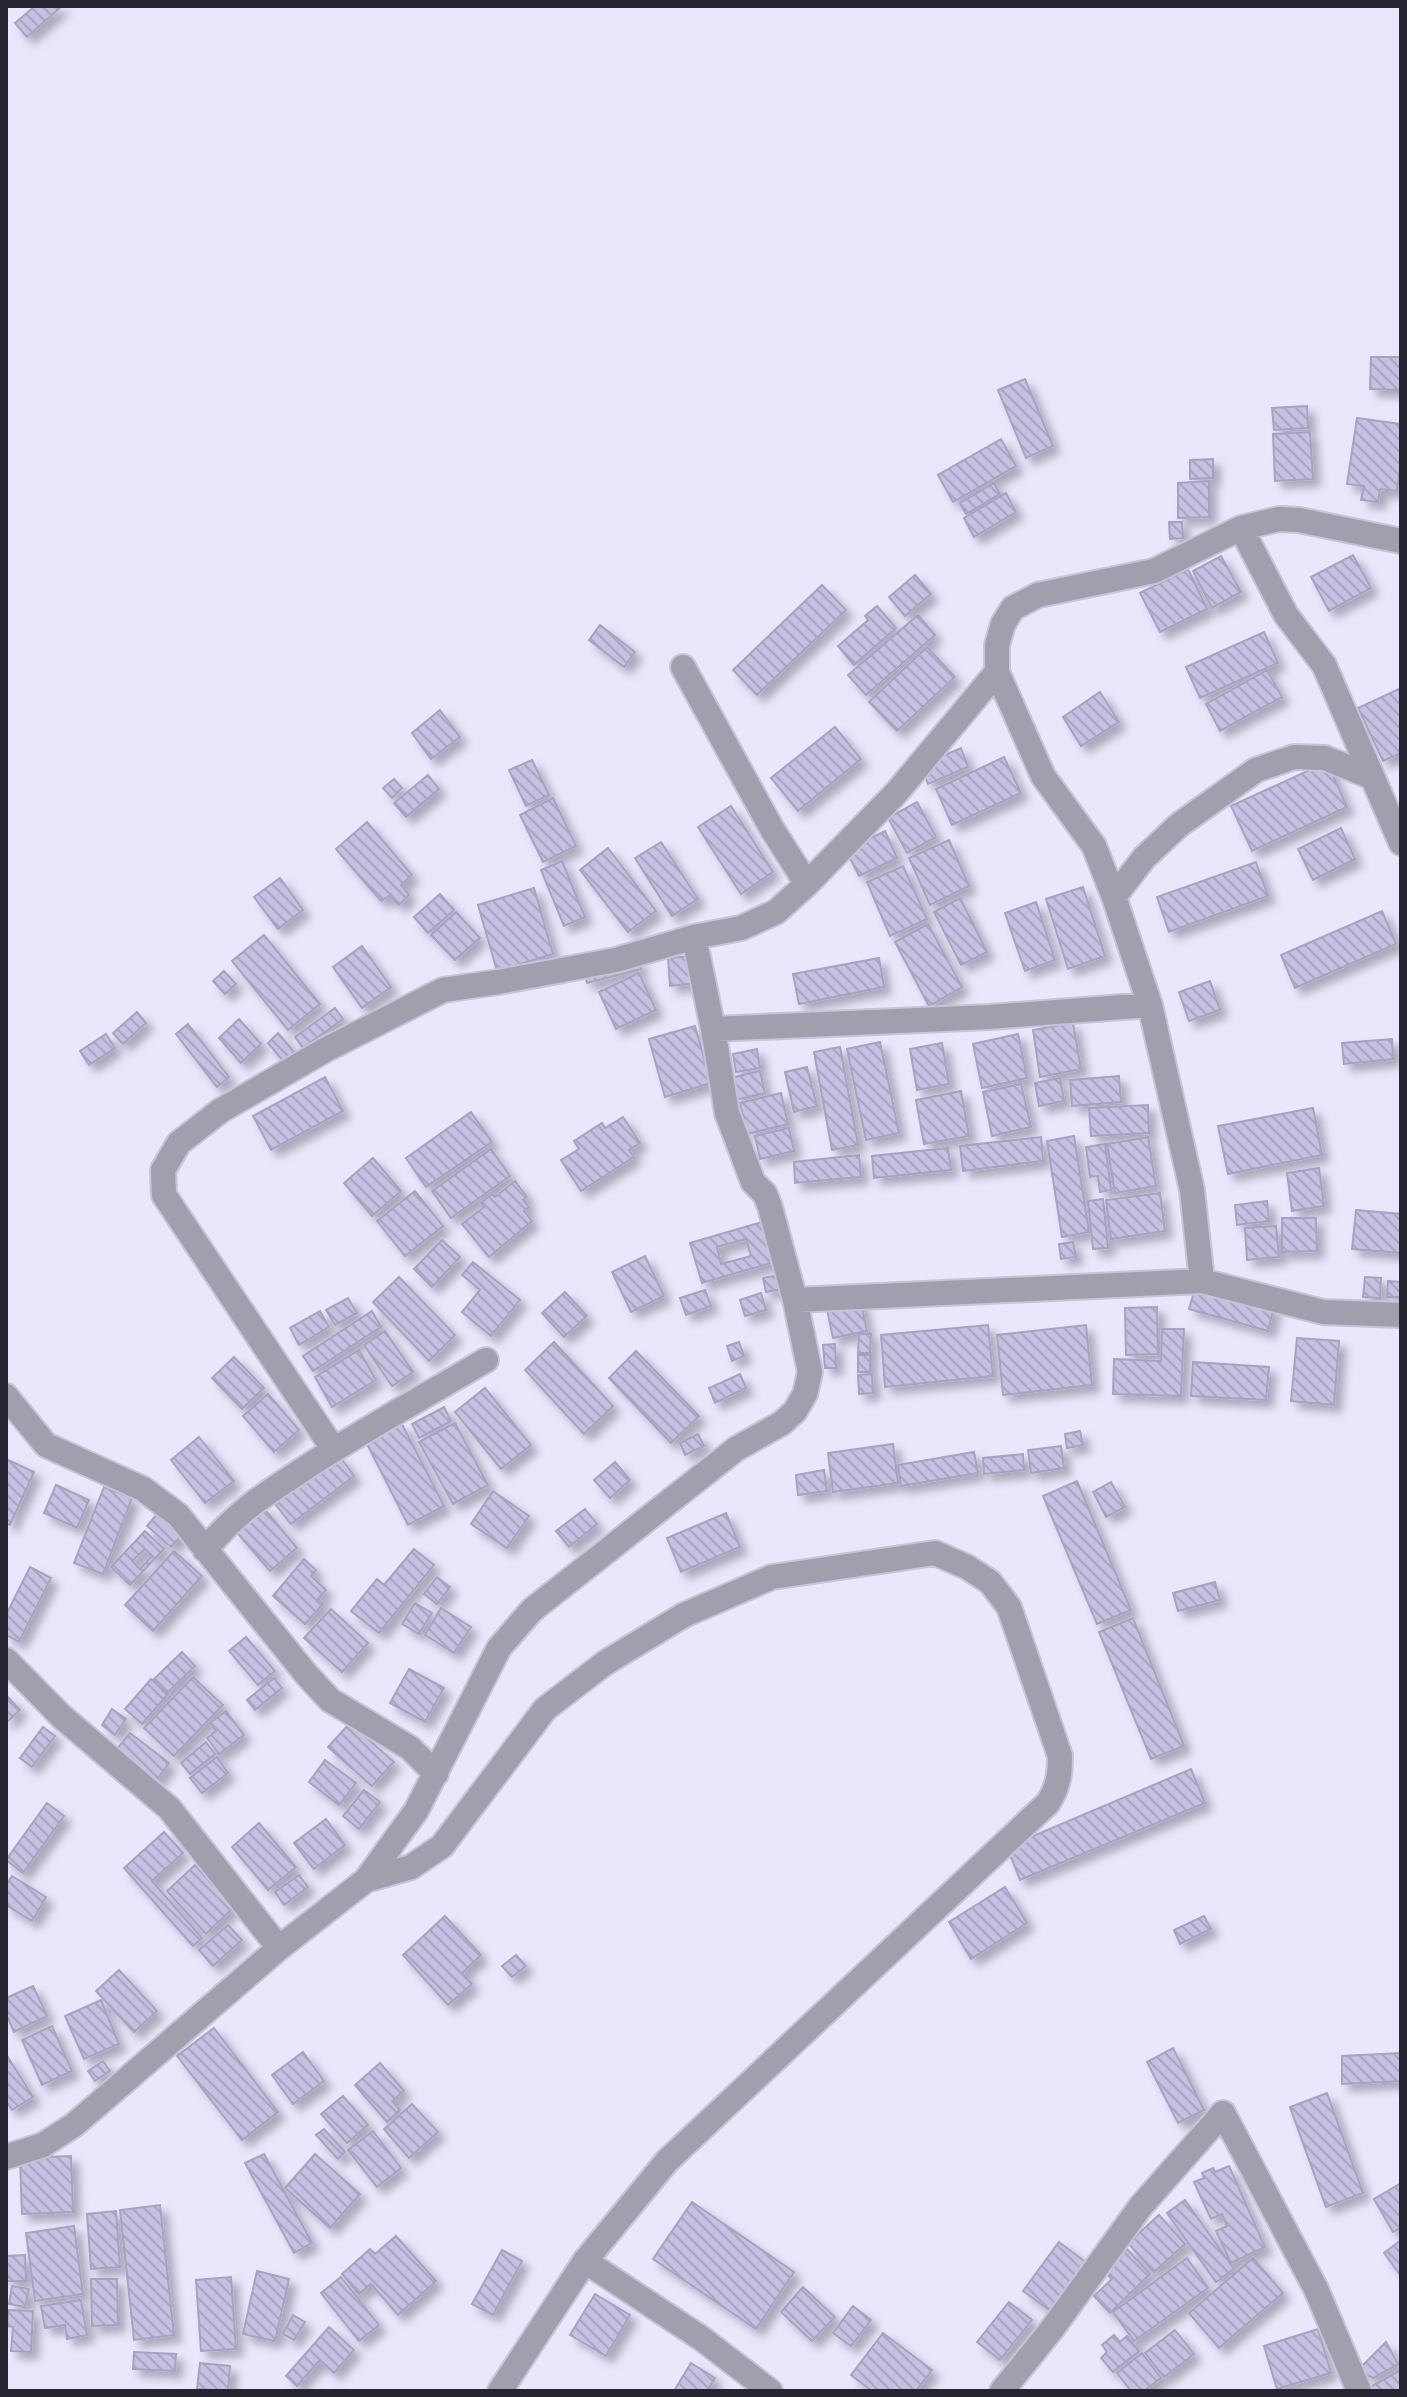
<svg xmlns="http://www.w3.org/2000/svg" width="1407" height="2397" font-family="Lato,sans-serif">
	<defs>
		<pattern id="building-back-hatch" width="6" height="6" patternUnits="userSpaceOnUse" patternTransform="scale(2)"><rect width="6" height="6" fill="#c4c1e2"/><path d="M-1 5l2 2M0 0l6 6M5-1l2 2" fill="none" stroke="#a8a6c2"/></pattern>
		<filter id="shadow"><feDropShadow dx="7" dy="7" stdDeviation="4" flood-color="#0004"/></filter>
	</defs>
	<rect width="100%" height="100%" fill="#e9e7fc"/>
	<!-- building -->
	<path fill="url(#building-back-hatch)" stroke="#a5a2c2" stroke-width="2" fill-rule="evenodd" filter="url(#shadow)" d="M35 6H62L27 37 15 23Z
		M1371 357H1401V390L1370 389Z
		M1025 379 1053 446 1026 458 998 390Z
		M1307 406 1308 428 1274 430 1272 408Z
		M1357 418 1401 424V460L1397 491 1380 489 1378 502 1361 500 1364 486 1347 484Z
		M1310 432 1313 479 1275 481 1273 434Z
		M1001 439 1016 466 953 502 938 475Z
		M1213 459V478L1190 479V460Z
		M1209 481V517L1178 518V483Z
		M994 483 1000 494 966 514 960 503Z
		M1006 493 1016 512 974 537 964 518Z
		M1169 522H1182L1183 538 1170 539Z
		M1353 555 1371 588 1329 611 1311 577Z
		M1221 556 1241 592 1212 608 1193 571Z
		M1188 569 1207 609 1160 632 1140 593Z
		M915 575 931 594 905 616 889 597Z
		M822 585 846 610 757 695 733 670Z
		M877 606 896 628 854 665 838 646 868 620 865 616Z
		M918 615 935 635 866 695 848 675Z
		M600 625 635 652 624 667 589 640Z
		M1264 632 1278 663 1200 698 1186 667Z
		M927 647 955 677 897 731 869 702Z
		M1267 670 1282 697 1220 731 1206 704Z
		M1401 688V753L1383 761 1358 708Z
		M1100 692 1119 722 1081 746 1063 717Z
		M440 710 460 737 431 759 412 733Z
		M835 727 861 759 798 811 771 778Z
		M961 748 968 767 928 784 921 765Z
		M1004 757 1021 793 952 825 936 789Z
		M532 760 549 795 526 806 509 770Z
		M1327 762 1347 807 1252 851 1231 806Z
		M428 775 439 789 406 817 394 803Z
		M394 779 402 788 392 798 383 788Z
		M553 798 576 846 543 862 520 815Z
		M917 802 936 837 907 853 888 818Z
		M731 806 773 872 741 894 698 827Z
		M367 822 412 875 401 885 409 895 399 905 389 896 381 901 336 849Z
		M1341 828 1355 859 1313 880 1298 849Z
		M885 831 897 858 859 876 846 850Z
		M949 840 969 886 930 905 909 858Z
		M661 842 698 899 672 916 635 858Z
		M608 848 656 911 628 932 580 870Z
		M562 861 585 917 564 926 541 870Z
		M1256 862 1268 896 1169 932 1157 897Z
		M903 866 927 919 890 936 867 882Z
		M280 878 303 910 278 929 254 897Z
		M1083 887 1105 956 1068 969 1046 899Z
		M534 888 553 954 497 971 478 905Z
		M440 894 454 910 428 933 414 917Z
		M960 898 987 952 961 965 934 912Z
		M1036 902 1055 960 1025 971 1005 913Z
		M1382 911 1396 944 1295 988 1281 955Z
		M456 912 480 938 455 960 431 935Z
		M928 924 962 987 929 1006 895 942Z
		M264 935 320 1004 288 1030 232 961Z
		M362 946 391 987 362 1008 333 967Z
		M695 956 697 983 670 986 668 958Z
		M879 958 884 987 799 1004 793 974Z
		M638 959 641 969 587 983 584 972Z
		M224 971 236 984 225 994 213 981Z
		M639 973 656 1010 616 1029 599 992Z
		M1210 981 1220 1010 1189 1021 1179 992Z
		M335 1008 343 1019 303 1048 295 1037Z
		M137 1012 146 1023 123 1044 113 1033Z
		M239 1019 261 1044 241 1063 219 1038Z
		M1073 1023 1081 1069 1040 1077 1033 1030Z
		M188 1024 229 1077 217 1087 176 1034Z
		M695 1026 711 1083 665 1097 649 1039Z
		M278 1033 294 1052 284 1062 268 1043Z
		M106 1034 115 1048 89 1065 80 1051Z
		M1018 1034 1027 1078 982 1088 973 1044Z
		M1392 1039 1393 1059 1344 1064 1342 1043Z
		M880 1042 899 1133 866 1140 847 1049Z
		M942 1043 949 1084 917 1090 910 1049Z
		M840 1047 858 1145 832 1150 814 1052Z
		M757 1049 760 1068 736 1072 733 1054Z
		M807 1067 817 1106 794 1112 785 1072Z
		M760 1071 765 1093 735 1100 730 1078Z
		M1119 1076 1121 1102 1072 1106 1070 1080Z
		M325 1077 343 1111 271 1150 253 1116Z
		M1060 1078 1064 1101 1039 1106 1035 1083Z
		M1021 1084 1031 1127 992 1136 983 1092Z
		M961 1091 969 1136 924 1144 916 1100Z
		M781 1093 788 1124 747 1134 740 1103Z
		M1148 1105 1149 1133 1091 1136 1089 1108Z
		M1313 1108 1322 1155 1228 1174 1218 1126Z
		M471 1112 492 1142 426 1187 406 1158Z
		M623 1117 640 1143 629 1150 634 1157 581 1191 561 1160 579 1149 574 1141 602 1123 605 1128Z
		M789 1128 794 1151 760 1159 755 1136Z
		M1074 1136 1089 1232 1062 1237 1047 1141Z
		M1041 1137 1043 1161 963 1171 960 1146Z
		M1148 1137 1156 1186 1115 1193 1107 1144Z
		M1105 1144 1111 1190 1100 1192 1098 1176 1090 1177 1086 1147Z
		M948 1148 951 1170 874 1178 872 1156Z
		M491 1149 510 1176 451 1218 432 1191Z
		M859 1155 861 1177 795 1183 794 1162Z
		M373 1158 401 1191 372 1216 344 1183Z
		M1319 1168 1324 1206 1292 1211 1287 1173Z
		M515 1181 527 1197 523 1200 529 1207 524 1211 532 1221 489 1257 462 1224 484 1207 481 1203 492 1194 495 1197Z
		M415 1191 443 1226 405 1256 377 1221Z
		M1160 1193 1165 1231 1111 1239 1106 1200Z
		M1103 1199 1108 1248 1093 1249 1088 1201Z
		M1267 1201 1269 1221 1237 1225 1235 1205Z
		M1356 1210 1401 1214V1253L1352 1249Z
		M1282 1218H1316L1317 1251 1282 1252Z
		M762 1222 774 1262 702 1283 690 1243ZM746 1239 751 1256 721 1264 717 1247Z
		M1276 1226 1279 1257 1247 1260 1245 1228Z
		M442 1240 460 1257 432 1287 414 1269Z
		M1073 1242 1076 1257 1061 1259 1059 1244Z
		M645 1256 664 1296 631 1312 612 1272Z
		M473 1262 520 1300 491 1336 462 1312 480 1290 462 1275Z
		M779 1275 782 1289 766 1292 763 1278Z
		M399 1277 455 1335 429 1361 373 1302Z
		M1365 1277 1381 1278 1380 1298 1363 1297Z
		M1388 1281 1401 1282V1297H1387Z
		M1196 1285 1274 1307 1268 1331 1189 1309Z
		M705 1290 711 1306 686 1315 680 1298Z
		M565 1292 587 1316 564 1337 542 1313Z
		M761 1293 766 1310 745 1316 740 1300Z
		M348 1298 357 1313 335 1325 326 1310Z
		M860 1298 867 1331 833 1338 826 1305Z
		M1157 1307 1158 1354 1126 1355 1125 1308Z
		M320 1311 329 1327 299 1345 290 1328Z
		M372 1311 381 1327 313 1371 303 1356Z
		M988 1325 993 1376 885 1387 881 1335Z
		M1086 1325 1092 1385 1003 1395 997 1335Z
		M1162 1329H1184L1181 1396 1113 1394 1114 1359 1161 1361Z
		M385 1331 413 1372 392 1386 364 1345Z
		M859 1334H871L870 1353H858Z
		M1297 1338 1339 1341 1334 1405 1291 1401Z
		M554 1342 613 1406 584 1434 525 1370Z
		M739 1342 744 1356 732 1361 727 1346Z
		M835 1344 836 1368H825L823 1345Z
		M359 1350 376 1380 332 1407 315 1377Z
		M636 1351 699 1416 671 1443 609 1378Z
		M858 1355H870V1372H858Z
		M234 1357 264 1388 242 1409 212 1378Z
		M1193 1362 1269 1367 1266 1400 1191 1396Z
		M740 1374 746 1388 715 1403 709 1388Z
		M872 1374 873 1393 859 1394 858 1375Z
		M485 1388 531 1445 501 1469 455 1412Z
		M268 1394 299 1430 274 1452 243 1416Z
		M444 1407 451 1421 419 1438 412 1424Z
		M455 1423 488 1485 453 1504 419 1442Z
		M402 1424 444 1506 408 1525 366 1442Z
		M1080 1431 1083 1445 1067 1448 1065 1434Z
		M698 1434 704 1446 685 1455 680 1443Z
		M199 1437 234 1481 205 1503 171 1460Z
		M893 1444 898 1483 833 1492 828 1453Z
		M1061 1446 1064 1468 1031 1473 1028 1450Z
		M974 1452 978 1473 901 1486 898 1465Z
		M1023 1454 1024 1470 984 1474 983 1458Z
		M339 1455 354 1476 291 1524 275 1504Z
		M6 1459 34 1472 10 1525 6 1523Z
		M615 1462 630 1480 610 1498 594 1480Z
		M824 1470 827 1491 798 1495 796 1475Z
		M1077 1481 1131 1610 1097 1624 1043 1496Z
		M1111 1482 1125 1507 1106 1517 1093 1492Z
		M56 1485 89 1500 77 1528 44 1513Z
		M104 1487 132 1498 103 1574 74 1563Z
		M493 1491 529 1516 507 1548 471 1524Z
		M262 1506 297 1548 270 1571 235 1530Z
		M585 1509 597 1524 569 1547 556 1531Z
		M158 1513 182 1535 171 1547 147 1526Z
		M726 1513 740 1547 681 1572 667 1538Z
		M145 1531 164 1549 130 1585 111 1567ZM145 1549 152 1556 140 1569 132 1561Z
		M414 1549 434 1565 379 1633 351 1611 377 1579 384 1585Z
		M174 1551 202 1576 153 1631 125 1605Z
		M304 1559 316 1570 311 1576 326 1590 318 1599 323 1604 305 1624 273 1596Z
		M30 1567 51 1578 19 1642 6 1635V1615Z
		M437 1577 450 1587 437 1604 424 1594Z
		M1215 1582 1220 1600 1178 1611 1173 1593Z
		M415 1603 432 1613 419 1634 402 1624Z
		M441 1608 471 1627 454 1653 425 1635Z
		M331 1609 368 1643 342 1672 304 1638Z
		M1133 1618 1184 1746 1151 1759 1099 1632Z
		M246 1637 275 1671 258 1685 229 1651Z
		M182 1652 195 1666 166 1694 153 1680Z
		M409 1669 444 1688 425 1722 390 1703Z
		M193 1677 223 1705 174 1756 144 1728Z
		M274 1678 282 1688 255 1710 247 1700Z
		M151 1679 168 1694 142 1724 125 1709Z
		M6 1695 20 1710 6 1723Z
		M112 1709 126 1719 115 1735 102 1725Z
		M226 1711 244 1735 219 1754 207 1738 216 1731 210 1723Z
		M350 1723 394 1762 372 1786 328 1747Z
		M43 1727 55 1736 32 1767 20 1758Z
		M130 1733 169 1763 156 1781 116 1750Z
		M206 1742 215 1754 190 1774 181 1763Z
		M217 1757 228 1773 202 1793 190 1778Z
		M325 1760 356 1783 339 1805 309 1782Z
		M1191 1769 1205 1803 1020 1880 1007 1847Z
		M364 1790 380 1802 359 1829 343 1816Z
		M47 1803 64 1816 23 1873 6 1860Z
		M326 1819 345 1845 314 1869 294 1843Z
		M259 1823 296 1867 268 1890 232 1847Z
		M164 1832 183 1853 152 1881 202 1938 193 1946 124 1868Z
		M195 1865 233 1908 206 1934 167 1891Z
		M299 1875 308 1887 284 1905 275 1892Z
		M12 1876 46 1897 32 1921 6 1905V1885Z
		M1005 1887 1027 1923 971 1959 949 1922Z
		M445 1916 481 1955 462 1973 472 1984 448 2005 403 1955Z
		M1204 1916 1211 1929 1180 1944 1174 1930Z
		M228 1925 242 1940 213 1966 199 1950Z
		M516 1955 526 1966 512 1977 502 1966Z
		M119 1970 157 2011 134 2032 96 1991Z
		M33 1986 47 2016 14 2032 6 2014V1998Z
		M101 2000 119 2044 84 2059 65 2016Z
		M52 2026 72 2071 42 2085 22 2040Z
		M214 2028 278 2112 242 2140 177 2056Z
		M1173 2048 1204 2110 1178 2123 1147 2062Z
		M303 2052 324 2081 293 2104 272 2075Z
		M1401 2053V2081L1342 2084V2056Z
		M6 2054 33 2097 12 2110 6 2101Z
		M103 2061 110 2071 95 2081 88 2071Z
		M380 2063 404 2091 392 2101 400 2110 387 2122 355 2085Z
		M1327 2093 1363 2193 1326 2207 1290 2107Z
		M343 2096 368 2125 347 2143 321 2114Z
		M412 2104 438 2132 409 2158 384 2129Z
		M324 2129 345 2152 338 2159 316 2135Z
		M373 2131 401 2168 377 2187 348 2150Z
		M264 2154 312 2243 294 2253 245 2163Z
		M315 2154 360 2194 330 2228 285 2188Z
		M71 2156 73 2212 22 2214 20 2158Z
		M1229 2166 1265 2247 1231 2263 1216 2231 1227 2226 1222 2214 1211 2219 1194 2182 1204 2178 1202 2173 1213 2168 1215 2172Z
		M1401 2183V2228L1393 2232 1374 2199Z
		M1185 2200 1234 2269 1216 2282 1167 2213Z
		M692 2202 794 2272 756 2329 653 2259Z
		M160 2205 174 2335 134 2340 120 2210Z
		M116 2211 120 2267 91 2269 87 2214Z
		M1159 2215 1185 2244 1154 2272 1128 2243Z
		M74 2226 83 2294 35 2301 26 2233Z
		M396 2236 436 2281 398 2315 371 2284 359 2294 342 2274 370 2249 375 2254Z
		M1401 2240V2276L1384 2253Z
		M1059 2242 1087 2263 1052 2312 1023 2291Z
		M1127 2249 1150 2274 1110 2313 1094 2296 1112 2279 1104 2271Z
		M502 2250 522 2261 493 2315 472 2304Z
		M25 2255 26 2281H6V2256Z
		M1187 2258 1208 2288 1134 2341 1113 2312Z
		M1253 2258 1283 2293 1219 2348 1189 2313Z
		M257 2271 289 2279 275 2341 243 2334Z
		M231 2277 236 2349 201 2351 196 2280Z
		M341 2277 379 2325 359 2341 321 2293Z
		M91 2279H117L118 2325 92 2326Z
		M12 2286 29 2289 25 2307 9 2304Z
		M803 2287 835 2317 812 2341 781 2312Z
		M595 2294 630 2315 606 2356 570 2335Z
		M81 2300 87 2335 67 2339 65 2325 45 2328 41 2306Z
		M1009 2302 1032 2320 1000 2360 977 2342Z
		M853 2306 871 2320 851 2346 833 2333Z
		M8 2310 33 2311 31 2352 11 2351 13 2327 7 2326Z
		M293 2315 305 2322 294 2340 283 2334Z
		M329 2327 354 2350 334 2373 320 2360 297 2386 286 2376Z
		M1318 2329 1331 2373 1277 2389 1264 2346Z
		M1175 2330 1194 2354 1164 2377 1145 2353Z
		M883 2333 932 2370 916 2391H872L851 2375Z
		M1114 2335 1120 2342 1127 2336 1139 2351 1113 2372 1101 2358 1107 2352 1102 2345Z
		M1386 2342 1398 2364 1373 2378 1358 2370Z
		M134 2352 176 2354 175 2371 133 2369Z
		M1142 2353 1161 2378 1144 2391H1131L1117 2373Z
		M200 2363 230 2366 228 2391 197 2389Z
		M691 2363 715 2378 707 2391H674Z
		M1399 2371 1401 2376V2391H1372L1370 2387Z"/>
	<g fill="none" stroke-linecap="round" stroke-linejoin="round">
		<!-- street casing -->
		<g stroke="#c6c4d7" stroke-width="28">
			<path id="street" d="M1241 528 1286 615 1324 665 1401 843
				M683 667 772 829 807 884
				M1114 897 1144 858 1179 825 1256 770 1294 757 1325 758 1372 777
				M713 1029 989 1017 1150 1005
				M1202 1281 1192 1190 1150 1005 1114 897 1094 846 1043 776 997 672V645L1003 624 1013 608 1038 595 1154 571 1241 528 1279 519 1299 520 1401 541
				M795 1300 1202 1281 1323 1312 1401 1315
				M6 1396 46 1445 143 1489 178 1515 306 1674 330 1700 410 1748 436 1774
				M334 1450 164 1195 163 1170 179 1143 220 1111 325 1050 443 990 498 982 616 960 694 937 741 928 776 912 807 884 897 792 997 672
				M205 1550C238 1510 267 1493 310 1465 367 1428 427 1395 486 1360
				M6 1660 61 1716 169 1808 279 1948
				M366 1880 411 1867 442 1846 545 1709 605 1663 684 1615 772 1577 935 1553 967 1567 990 1582 1009 1607 1060 1756C1060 1775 1058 1787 1048 1803L667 2161 585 2261 500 2391
				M6 2157 43 2145 74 2125 279 1948 366 1880 416 1811 499 1648 532 1610 736 1449 782 1423 795 1411 805 1394 810 1372 795 1300 770 1207 765 1194 753 1182 727 1113 713 1029 694 937
				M585 2261 701 2338 770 2391
				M1002 2391 1052 2329 1141 2206 1223 2113 1316 2289 1359 2391"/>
		</g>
		<!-- street -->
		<use href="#street" stroke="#a09fad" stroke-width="24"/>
	</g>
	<!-- border -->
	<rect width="1407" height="2397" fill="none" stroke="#262431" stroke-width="16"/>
</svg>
